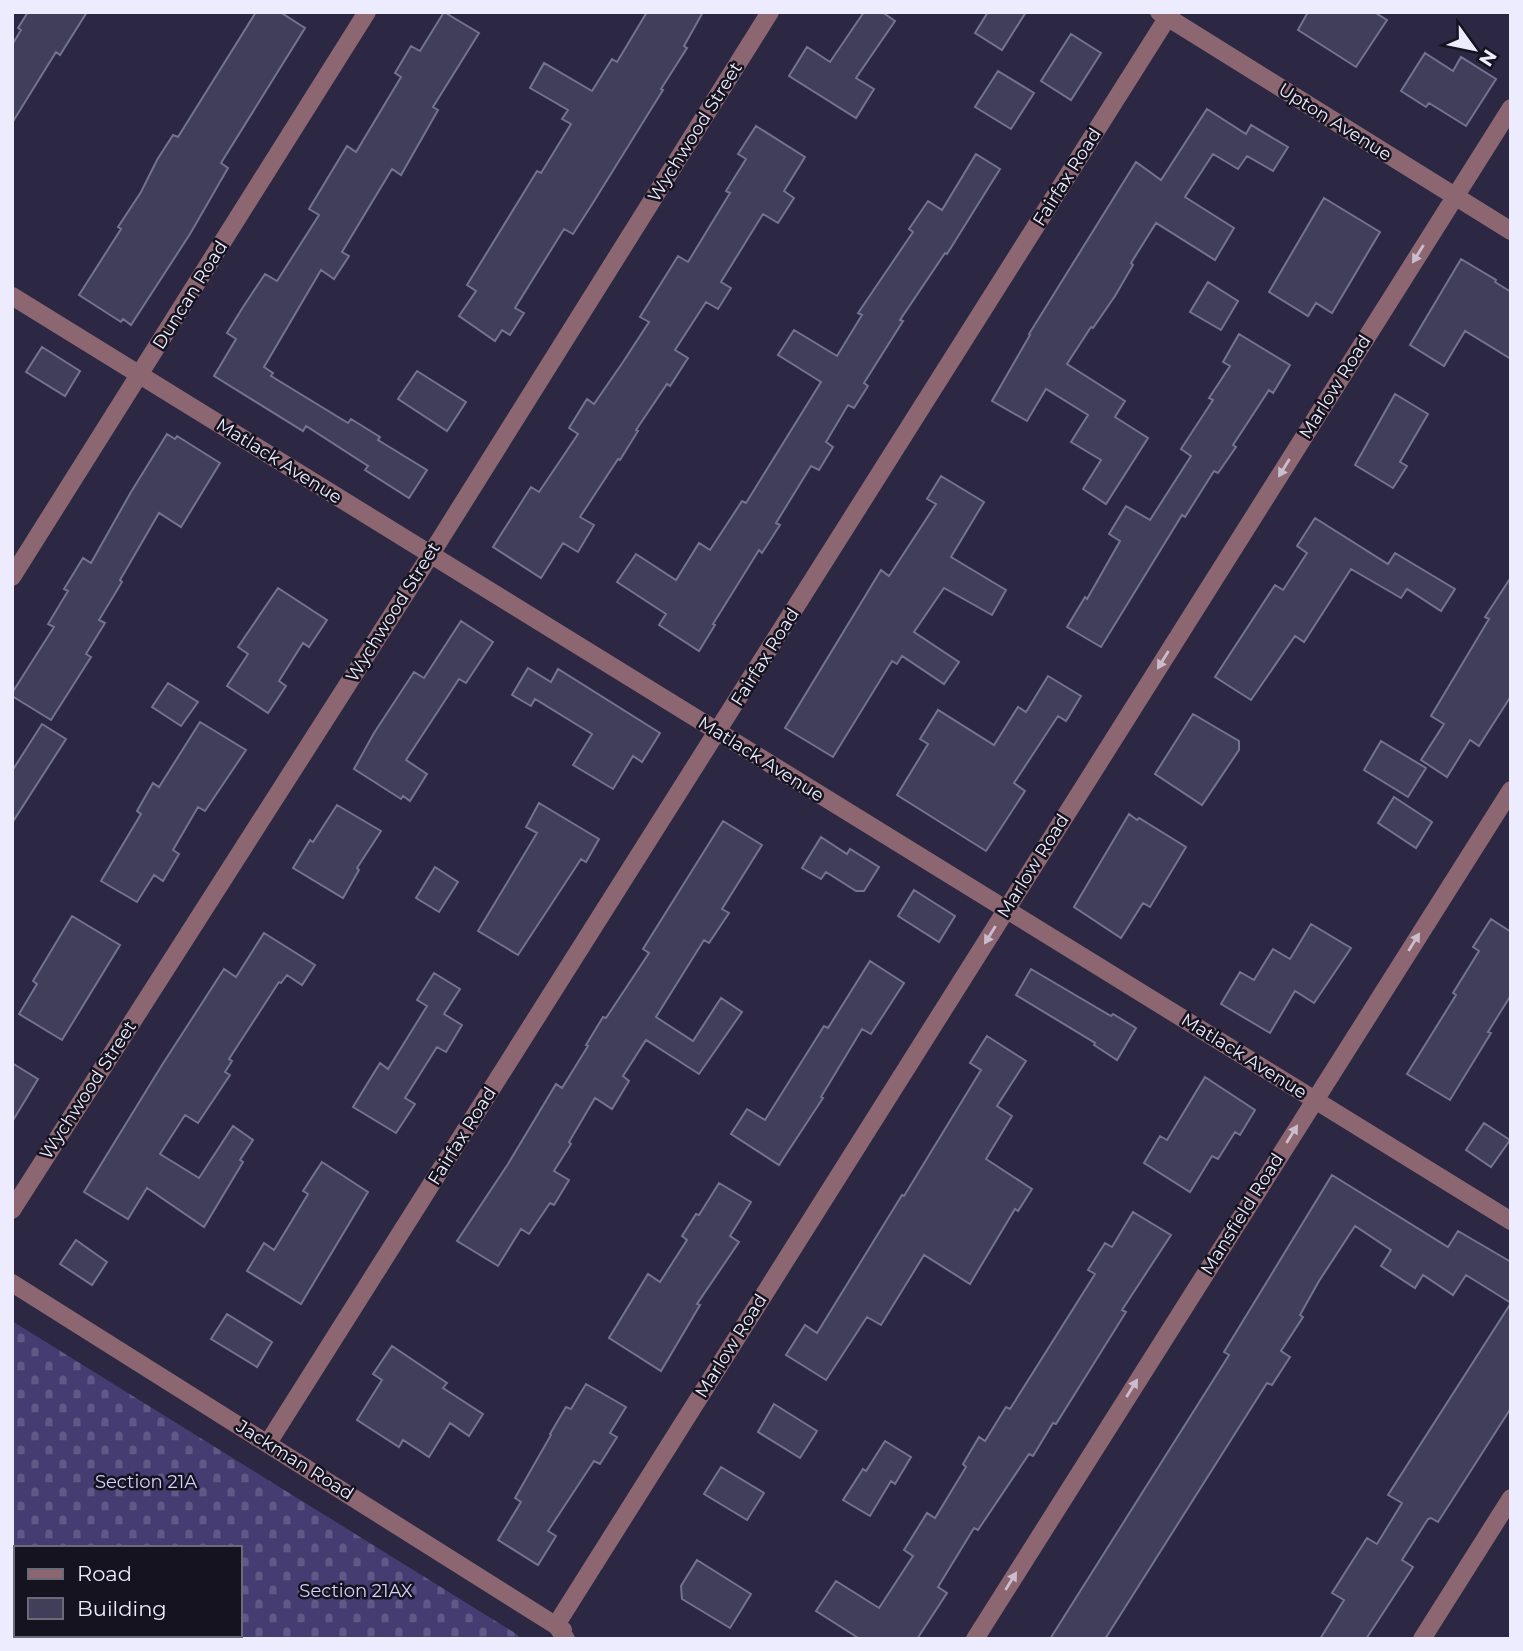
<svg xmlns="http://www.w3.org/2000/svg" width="1523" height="1651" font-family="Montserrat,sans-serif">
	<defs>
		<pattern id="cemetery-stones" width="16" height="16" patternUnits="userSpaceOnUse" patternTransform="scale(1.75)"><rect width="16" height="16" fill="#453d72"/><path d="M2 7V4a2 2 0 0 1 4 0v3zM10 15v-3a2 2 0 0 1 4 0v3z" fill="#605987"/></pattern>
	</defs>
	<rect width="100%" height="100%" fill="#2c2843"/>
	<!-- cemetery -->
	<path fill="url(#cemetery-stones)" fill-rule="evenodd" d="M12 1321 518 1635 519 1639H12ZM16 1548H240V1635H16Z"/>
	<!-- building -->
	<path fill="#413e5a" stroke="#747291" stroke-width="2" d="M28 12H87L60 55 56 52 12 123V45L21 30 18 28Z
		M256 12H280L305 28 221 163 228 168 190 234 131 325 123 319 121 322 79 295 121 229 118 227 141 192 157 160 173 135 178 137Z
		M444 12 479 33 433 107 438 110 401 175 392 169 342 252 349 256 334 279 321 270 264 367 273 373 271 376 348 423 351 419 380 437 378 440 427 470 409 498 365 470 368 466 306 426 303 431 214 376 236 339 227 333 243 307 265 274 277 281 319 215 309 209 347 146 356 152 401 77 395 73 411 46 420 51Z
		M647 12H703L684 46 687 48 661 89 663 90 591 206 573 234 564 229 515 308 524 313 510 335 502 330 495 341 459 316 476 291 467 285 537 171 541 173 571 124 562 119 568 110 530 88 544 63 592 91 612 59 617 62Z
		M864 12H882L895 21 856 78 874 89 856 118 789 76 807 47 830 62Z
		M988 12H1026L1002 50 975 33Z
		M1308 12H1374L1387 20 1356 67 1298 30Z
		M1071 34 1101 53 1071 100 1041 81Z
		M1425 53 1453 71 1461 57 1496 79 1466 126 1429 103 1426 107 1401 91Z
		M998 71 1034 93 1011 129 975 107Z
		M1207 109 1246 134 1251 125 1288 147 1273 171 1247 156 1238 169 1213 154 1185 197 1234 228 1215 260 1156 223 1131 263 1133 265 1115 296 1093 328 1091 327 1067 364 1125 401 1115 417 1148 438 1106 504 1083 489 1101 460 1071 442 1088 415 1046 389 1027 421 992 401 1030 335 1029 334 1136 162 1161 180Z
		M756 126 805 157 784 191 794 198 778 223 763 214 721 282 731 288 718 309 706 302 675 350 688 358 670 386 667 384 636 430 638 431 620 460 618 459 580 517 594 525 578 552 563 543 541 578 493 547 531 487 539 492 578 434 569 428 587 399 594 404 623 362 649 322 640 317 678 256 688 262 730 193 726 191 746 159 738 154Z
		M976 154 1000 169 947 254 945 253 900 320 903 321 864 383 868 386 854 408 848 405 826 442 833 447 819 470 811 466 776 523 780 525 762 553 759 550 713 624 715 625 699 651 659 625 666 614 617 582 636 554 676 580 699 543 710 550 742 501 746 503 821 382 778 355 794 330 837 356 862 315 858 313 913 232 909 229 928 201 942 210Z
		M1324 198 1380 232 1332 313 1316 303 1308 316 1269 292Z
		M1461 259 1496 280 1495 282 1511 292V359L1465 331 1444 366 1410 345Z
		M1208 282 1238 301 1221 330 1190 312Z
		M1239 334 1290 365 1273 393 1269 390 1233 445 1236 447 1218 473 1214 471 1185 517 1182 515 1101 647 1067 627 1085 597 1087 599 1120 541 1109 534 1126 506 1150 520 1191 456 1181 449 1213 400 1209 398 1230 366 1223 362Z
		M42 347 80 371 65 396 26 372Z
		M417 371 466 402 447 431 398 399Z
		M1395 394 1428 414 1400 462 1407 466 1393 488 1355 465Z
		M167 434 175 439 177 436 220 463 181 527 159 513 120 580 122 582 99 620 105 623 86 654 91 657 51 720 12 696V693L54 627 48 624 68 591 64 589 83 558 91 563 131 492Z
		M941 476 984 502 951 557 1006 590 992 615 944 588 914 632 959 662 944 684 902 656 897 664 892 661 833 757 785 728 881 570 889 576 936 504 927 499Z
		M1315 518 1388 564 1395 553 1455 589 1441 611 1407 589 1401 598 1351 569 1304 642 1295 636 1251 700 1215 677 1275 585 1283 590 1307 553 1297 546Z
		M1511 577V696L1479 746 1470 740 1447 777 1421 760 1444 724 1431 716 1489 619 1485 617Z
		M278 588 327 620 309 647 303 643 279 681 286 686 268 713 227 686 248 654 238 647Z
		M461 621 493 642 466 683 459 679 406 760 427 774 410 801 403 796 401 799 354 769 374 733 414 672 424 678Z
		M528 668 551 682 558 669 660 733 642 762 633 756 613 789 573 765 592 734 535 699 531 706 512 695Z
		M1048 676 1081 696 1066 721 1058 716 1014 783 1025 791 986 851 897 795 928 744 920 739 938 710 994 745 1018 707 1026 712Z
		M168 683 198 702 181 726 152 707Z
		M1193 714 1239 741V750L1202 805 1155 774Z
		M200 722 246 750 205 811 198 807 173 850 179 854 163 881 154 875 137 902 101 881 141 814 137 811 153 783 159 787Z
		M42 724 66 739 12 823V771Z
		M1381 741 1426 768 1408 797 1364 770Z
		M1394 797 1432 822 1416 848 1378 823Z
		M539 803 599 839 586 862 581 859 518 955 478 931 537 833 526 827Z
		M337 805 381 831 357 868 359 870 343 898 293 868 310 840 313 842Z
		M1129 814 1137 820 1139 818 1186 847 1150 907 1143 903 1121 938 1074 907Z
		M723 821 762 845 722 909 729 913 709 943 704 940 656 1017 693 1041 721 998 742 1012 699 1074 646 1040 623 1076 629 1081 612 1109 595 1098 569 1142 571 1144 554 1171 569 1180 554 1205 550 1203 529 1234 521 1229 498 1266 457 1241 508 1164 556 1084 562 1088 588 1046 586 1045 603 1017 606 1018 649 953 643 949Z
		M821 837 847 854 850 849 879 867 864 891H856L826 872 821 879 802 868Z
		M435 867 458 882 439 912 416 898Z
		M914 890 955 916 939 942 898 916Z
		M72 916 120 945 62 1040 19 1014 37 984 33 981Z
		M1491 919 1511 932V995L1488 1032 1491 1033 1450 1100 1407 1074 1456 995 1453 993 1479 951 1473 947Z
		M1311 924 1351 948 1314 1003 1295 991 1270 1033 1221 1004 1240 972 1254 980 1273 949 1290 959Z
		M264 933 315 965 302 985 287 975 281 983 279 982 229 1059 232 1061 225 1072 230 1075 198 1123 185 1115 160 1154 199 1178 233 1126 253 1140 240 1160 243 1162 204 1227 147 1188 128 1219 84 1192 162 1065 224 969 236 977Z
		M870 961 904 983 871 1034 862 1029 821 1097 823 1098 779 1165 731 1134 747 1109 765 1120 824 1026 828 1028Z
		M1031 969 1111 1016 1113 1014 1136 1028 1117 1060 1094 1045 1095 1043 1016 995Z
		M434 973 460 989 444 1014 462 1025 446 1052 437 1047 405 1098 415 1104 396 1133 353 1107 380 1063 388 1069 427 1006 417 1000Z
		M987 1036 1026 1061 997 1106 1012 1116 986 1159 1032 1189 1018 1211 1015 1209 970 1284 924 1255 881 1325 867 1317 826 1380 786 1355 805 1325 817 1333 902 1195 904 1196 981 1070 970 1063Z
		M12 1063 38 1079 12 1122Z
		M1205 1077 1255 1110 1240 1135 1235 1132 1218 1159 1212 1156 1190 1192 1144 1163 1160 1136 1167 1140Z
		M1484 1123 1510 1140 1491 1167 1466 1150Z
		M322 1162 368 1192 301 1304 247 1271 264 1243 274 1250 308 1194 303 1191Z
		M1332 1175 1448 1247 1458 1231 1511 1262V1303L1466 1275 1453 1295 1423 1275 1415 1288 1381 1266 1391 1250 1355 1226 1319 1281 1300 1315 1303 1317 1281 1351 1290 1357 1272 1385 1267 1383 1105 1639H1050L1229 1355 1224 1352Z
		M719 1183 751 1202 730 1236 739 1242 697 1304 700 1305 661 1371 609 1338 648 1274 660 1282 687 1240 682 1236 696 1214 699 1215Z
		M1133 1212 1171 1235 1122 1310 1126 1312 1056 1424 1053 1423 1033 1456 1029 1454 978 1530 974 1528 938 1587 947 1593 917 1639H860L816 1611 836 1581 879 1608 913 1556 904 1550 927 1513 935 1518 966 1467 963 1464 979 1437 985 1441 1006 1407 1010 1409 1095 1274 1088 1270 1105 1243 1112 1247Z
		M76 1240 107 1262 92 1285 60 1264Z
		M1511 1303V1408L1438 1522 1431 1518 1428 1519 1402 1560 1413 1567 1366 1639H1320L1344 1600 1332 1593 1367 1538 1377 1544 1402 1503 1388 1495Z
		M227 1314 272 1342 257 1367 211 1339Z
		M392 1346 447 1383 443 1388 483 1414 469 1436 450 1423 429 1457 403 1440 399 1447 357 1420 382 1380 373 1374Z
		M586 1384 626 1407 610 1433 617 1437 600 1464 594 1461 548 1531 556 1536 538 1565 498 1540 521 1502 515 1498 551 1435 550 1434 566 1407 571 1409Z
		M774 1404 817 1431 800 1458 758 1432Z
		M885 1441 911 1457 895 1484 891 1481 870 1516 843 1500 863 1469 866 1471Z
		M721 1467 764 1493 747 1520 704 1494Z
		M697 1560 751 1594 730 1628 682 1599 681 1586Z"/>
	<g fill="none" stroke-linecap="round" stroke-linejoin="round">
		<!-- minor -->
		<path stroke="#8c6771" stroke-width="18" d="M1159 12 1511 231
			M12 296 1511 1221
			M12 577 367 12
			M12 1210 431 554 770 12
			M12 1283 563 1630
			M268 1443 1171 12
			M566 1639 556 1625 1511 108
			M975 1639 1511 790
			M1422 1639 1511 1498"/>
	</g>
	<!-- one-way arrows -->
	<defs><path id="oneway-solid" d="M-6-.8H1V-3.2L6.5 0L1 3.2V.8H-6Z" transform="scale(1.75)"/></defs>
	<g fill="#cbbdcd">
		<use href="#oneway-solid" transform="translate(1418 254) rotate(122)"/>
		<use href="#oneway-solid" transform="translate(1284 468) rotate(122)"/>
		<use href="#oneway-solid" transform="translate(1163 660) rotate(122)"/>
		<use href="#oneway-solid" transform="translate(990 935) rotate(122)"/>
		<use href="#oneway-solid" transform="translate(1414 942) rotate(-58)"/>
		<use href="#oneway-solid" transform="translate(1292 1134) rotate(-58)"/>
		<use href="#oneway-solid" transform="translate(1132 1388) rotate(-58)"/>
		<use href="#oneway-solid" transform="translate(1011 1581) rotate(-58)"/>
	</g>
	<g text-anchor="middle" stroke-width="5" stroke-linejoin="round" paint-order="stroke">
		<!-- street labels -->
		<g font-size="18" fill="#edecfe" stroke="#14131f">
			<text transform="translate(1335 122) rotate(32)" y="6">Upton Avenue</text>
			<text transform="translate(695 132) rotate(-58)" y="6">Wychwood Street</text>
			<text transform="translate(1067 177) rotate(-58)" y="6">Fairfax Road</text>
			<text transform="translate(190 295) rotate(-58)" y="6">Duncan Road</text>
			<text transform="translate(1335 387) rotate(-58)" y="6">Marlow Road</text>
			<text transform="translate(279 461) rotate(32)" y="6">Matlack Avenue</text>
			<text transform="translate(393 612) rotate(-58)" y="6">Wychwood Street</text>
			<text transform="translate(765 657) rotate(-58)" y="6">Fairfax Road</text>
			<text transform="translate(761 759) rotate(32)" y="6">Matlack Avenue</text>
			<text transform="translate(1033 866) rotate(-58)" y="6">Marlow Road</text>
			<text transform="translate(1244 1056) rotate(32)" y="6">Matlack Avenue</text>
			<text transform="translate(88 1090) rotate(-57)" y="6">Wychwood Street</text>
			<text transform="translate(462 1136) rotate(-58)" y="6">Fairfax Road</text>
			<text transform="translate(1242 1214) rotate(-58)" y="6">Mansfield Road</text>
			<text transform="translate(731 1346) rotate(-58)" y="6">Marlow Road</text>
			<text transform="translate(295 1460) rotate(32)" y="6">Jackman Road</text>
		</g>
		<!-- park labels -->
		<g font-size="18" fill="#d5d1fa" stroke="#14131f">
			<text x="146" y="1488">Section 21A</text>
			<text x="356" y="1597">Section 21AX</text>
		</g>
	</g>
	<!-- border -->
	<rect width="1523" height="1651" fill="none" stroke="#edecfe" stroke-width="28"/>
	<!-- legend -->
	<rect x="14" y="1546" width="228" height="91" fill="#14131f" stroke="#6b6a78" stroke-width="2"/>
	<rect x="28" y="1569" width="35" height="10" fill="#8c6771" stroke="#6b6a78" stroke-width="2"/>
	<text x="77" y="1581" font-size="21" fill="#edecfe">Road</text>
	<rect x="28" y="1598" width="35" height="21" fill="#413e5a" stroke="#6b6a78" stroke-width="2"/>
	<text x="77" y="1616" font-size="21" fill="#edecfe">Building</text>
	<!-- north arrow -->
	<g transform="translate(1474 49) rotate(123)" stroke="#14131f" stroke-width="5" paint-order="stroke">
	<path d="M0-5L12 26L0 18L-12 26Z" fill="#edecfe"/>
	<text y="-10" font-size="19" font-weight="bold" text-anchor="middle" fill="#edecfe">N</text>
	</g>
</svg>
